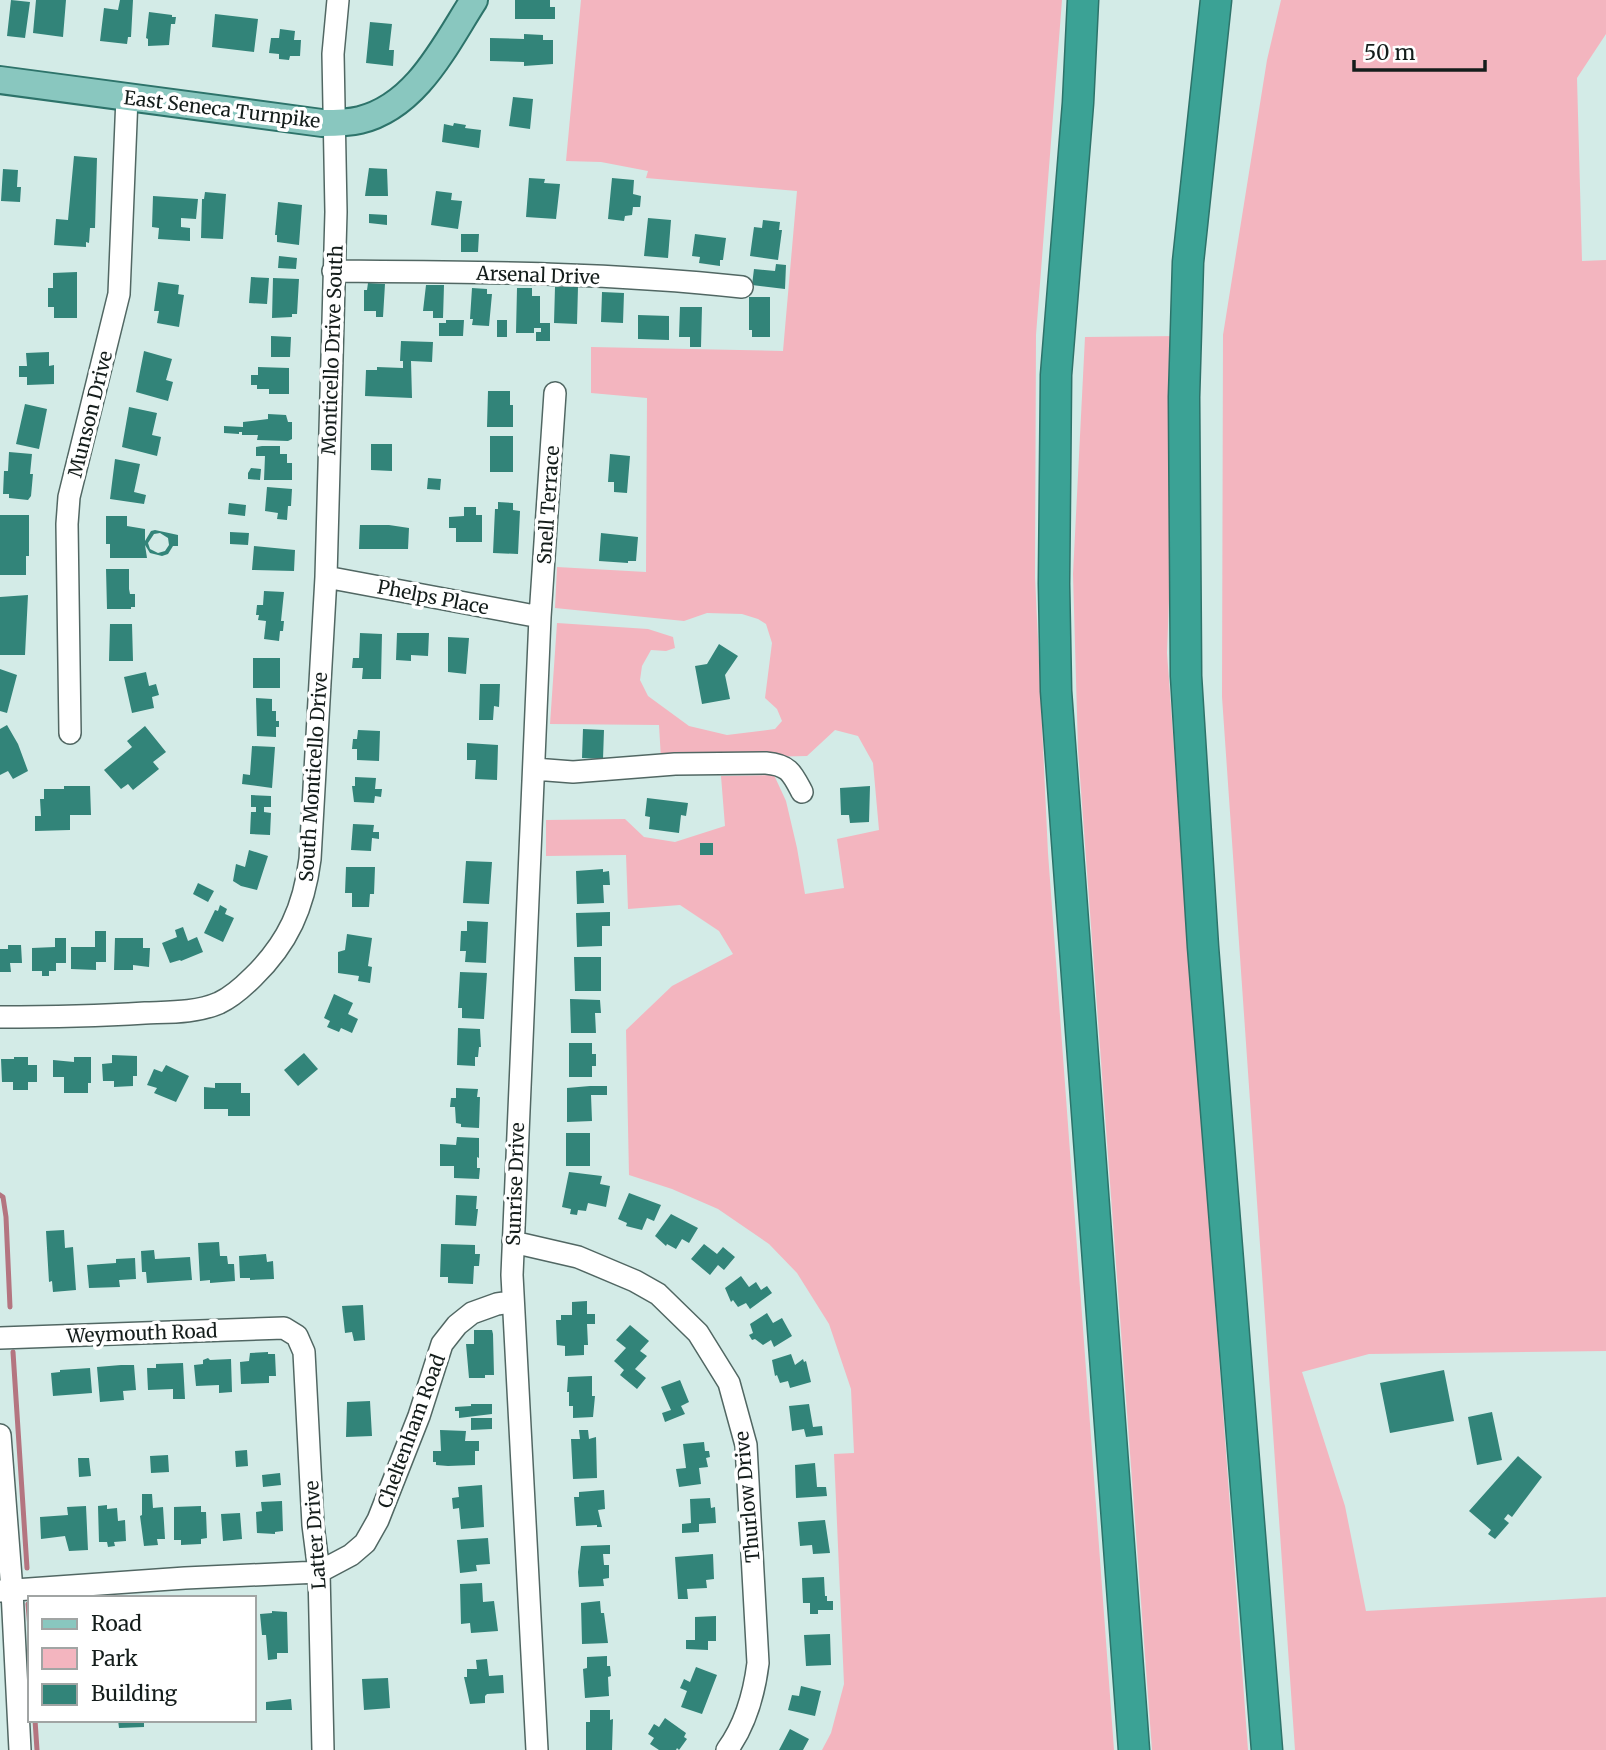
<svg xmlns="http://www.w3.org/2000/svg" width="1606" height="1750" font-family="Merriweather,serif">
	<rect width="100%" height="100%" fill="#d3ebe7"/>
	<!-- green -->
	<path fill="#f3b5bf" d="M581 0H1062L1036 335 1035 577 1048 853 1114 1750H822L831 1733 844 1684 834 1454 854 1453 851 1389 829 1324 797 1273 769 1244 718 1209 672 1189 629 1175 626 1030 672 986 733 954 719 931 680 905 628 909 626 855 546 856V820L625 819 644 837 675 842 725 826 721 776 774 775 786 801 797 848 805 894 844 888 837 839 879 830 873 763 858 736 835 730 807 756 661 759 659 725 550 724 557 623 648 629 673 637 675 648 666 651 651 650 642 666 640 680 648 696 689 726 727 735 775 729 782 721 777 709 765 698 772 643 766 624 758 619 742 614 707 613 684 621 555 608 557 567 646 572 647 398 591 393V347L783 351 797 191 646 178 648 171 601 162 566 161Z
		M1281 0H1606V34L1577 78 1582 261 1606 260V1351L1369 1354 1302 1372 1345 1506 1366 1611 1606 1597V1750H1295L1222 697 1223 335 1267 60Z
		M1179 336 1167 653 1248 1750H1152L1078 750 1073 574 1085 337Z"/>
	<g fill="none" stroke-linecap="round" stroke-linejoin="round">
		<!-- stream -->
		<path stroke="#b47580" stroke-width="5" d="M0 1195 3 1197 6 1217 10 1307
			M13 1352 27 1568
			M28 1604 30 1628
			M35 1720 37 1750"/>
	</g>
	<!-- building -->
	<path fill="#328479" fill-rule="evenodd" d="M11 0 30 2 25 38 7 36Z
		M36 0H66L63 37 33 33Z
		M120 0H133L131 37H128L127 44 100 41 104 8 118 10Z
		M515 0H550V7H555V19H515Z
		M149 12 172 15V17H176L175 24H171L169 45 148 46V39L146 38Z
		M215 14 258 19 254 52 212 47Z
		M370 22 392 24 389 50H394L393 66 366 63Z
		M280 29 295 31 294 40H301L300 56H290L289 60 279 59V54L269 53 271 38H279Z
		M524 34 543 35V40H553V64L524 66V62L490 61V38L524 39Z
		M513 97 533 99 530 129 509 126Z
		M454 123 466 125 465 128 481 130 479 148 442 142 444 124 453 126Z
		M74 156 97 158 95 228H90L89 243 86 242V247L54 245 56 219 68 220Z
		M369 168 387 169 388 196H365Z
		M3 169 18 170 17 187H21L20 202 1 201Z
		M529 178 545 179 544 183 560 184 556 219 526 217Z
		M612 178 634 180 633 194 641 196 640 207H633L632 215 625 216 624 221 608 219Z
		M436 191 452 193 451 200 462 201 458 229 431 225Z
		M205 192 226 194 223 239 201 238 202 199H204Z
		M153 196 198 199 196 219 181 218V227L190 228V241L158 239 159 228 152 227Z
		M278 202 302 205 299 245 277 242V235H275Z
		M369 214 387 215V225L369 223Z
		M648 218 671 220 668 258 644 256Z
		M763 220 780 222 779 230H782L778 260 750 256 754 227 762 228Z
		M461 234H479L478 252H461Z
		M695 234 726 238 723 260H720V266L699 263 700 257 692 256Z
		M279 256 297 258 296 269 278 268Z
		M776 264 786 265 785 289 752 285 754 269 775 271Z
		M77 272V318H54V307H48V288H53V273Z
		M251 277 269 278 267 304 249 303Z
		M273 278 299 279 297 314H292V317L272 318Z
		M158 282 179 285 178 294 184 295 179 327 157 323 159 311H154Z
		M368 283 385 284 383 317H376V311H364V290H367Z
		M426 285H444L443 318H433V311H423Z
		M555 287H578L577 324 554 323Z
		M472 288 487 289V294H492L489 326 472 325 473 319H470Z
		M517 288H532V296H540V323H550V341H536V332H541V328H534V333H516Z
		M602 292 624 293 623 323 601 322Z
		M749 297H770V337H752V330H749Z
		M680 307H702L701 347H690V337H679Z
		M638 315 669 316V340L638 339Z
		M446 320H464L463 336H439V323H446Z
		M497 320H507V337H497Z
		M271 336 291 337 290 357H271Z
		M401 341 433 342 432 362 411 361 412 398 365 396 366 370H377V367L403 368V361H400Z
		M144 351 172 359 166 380 173 382 168 401 136 392Z
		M49 352V366L54 365V384L27 385V377H19V366H27L26 353Z
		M258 367 289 368V394H269V389H257V385H251V375H258Z
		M488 391H510V405H513V427H487Z
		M25 404 47 409 39 449 16 444Z
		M129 407 157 413 152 435 161 437 157 456 122 447Z
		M268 414 286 415 288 422H292V439L288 441 257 440 258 435H242V432H239V434L224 433V426L243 427V422L268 419Z
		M490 436H513V472H490Z
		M371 444H392V471L371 470Z
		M262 446H280V454H287V463H292V480H264L265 456H256V447Z
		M9 452 32 454 30 474H33L31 496 28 500 9 498V494H3L4 471H8Z
		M610 454 630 456 627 493 614 492V482H608Z
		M115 459 140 464 134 492 146 495 144 504 110 499Z
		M251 468 261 469 260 480 248 479V473Z
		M428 478 441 479 440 490 427 489Z
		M267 487 292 489 291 506H288L287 520 277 519 278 513 265 511Z
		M498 502 513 503V510L520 511 518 554 493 553 495 509H498Z
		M229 503 246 505 245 516 228 514Z
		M464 507H476V515H482V542H456V528H449V517L464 516Z
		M0 515H29V556H26V575H0Z
		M106 516H127V526L145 529V541L151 531 155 530 178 535V546H173L168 554 162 556 150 553 145 545 147 558H110V544H106ZM160 533 168 538 169 545 165 551 158 553 150 549 148 543 154 534Z
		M360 525H389L409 528 408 549H359Z
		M230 532 249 533 248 545 230 544Z
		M601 533 638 537 636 561H628V563L599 561Z
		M254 546 295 550 294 571 252 570Z
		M106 569H129V589L130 594H135V607H131V609H107Z
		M264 591 284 592 281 621H284L283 631H280L279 641 264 639 266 621 258 620 259 615H256L257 605H263Z
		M28 595 25 655H0V597Z
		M110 624H132L133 661H109Z
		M360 633 382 634 381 679H362L363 668H352L353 658H359Z
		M397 633H429L428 656 411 655V661L396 660Z
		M448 637 469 638 466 674 448 672Z
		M719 644 738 656 725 675 730 699 702 704 695 666 707 664Z
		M253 658H280V688H253Z
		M0 669 17 675 7 713 0 711Z
		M146 672 149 686 156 684 159 695 152 697 154 708 132 713 124 677Z
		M480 684H500L499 707 494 706 493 720H479Z
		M256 698 272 699V711H276V721H279V727H276V737L257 736Z
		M7 725 18 744 28 771 13 779 8 771 0 775V729Z
		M145 726 166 752 153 762 159 769 133 790 128 784 121 789 104 770 132 747 127 741Z
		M583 729 604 730 603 759 582 758Z
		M358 730 380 731 379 761 357 760V749H352L353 739H357Z
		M467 743 498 745 497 780 475 779 476 760H467Z
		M252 746 275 747 272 788 242 784 243 774 250 775Z
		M355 777 376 778 375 789H382L381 797 375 796 374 803 354 802 352 786H355Z
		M64 786H90L91 815H70V830L35 831V816H41L40 799H44V789H64Z
		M870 786 869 822 850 823 849 815H841L840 788Z
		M251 795 271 796V807H264V812L271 813 270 835 250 834 251 812H256V807H251Z
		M647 798 688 803 686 816 681 815 679 833 649 829 650 817 645 816Z
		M353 824 374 825 373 832H379V839L372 838 371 851 351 850Z
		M700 843H713V855H700Z
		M249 850 268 856 257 890 241 886 233 881 236 864 245 867Z
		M466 861 492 862 489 904 463 903Z
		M346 867H375L374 894H370L369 907H352V893H345Z
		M603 869V872L609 871 610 885H603L604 903 577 904 576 871Z
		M198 883 214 891 208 902 193 894Z
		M220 905 227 909 225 914 234 918 223 942 204 933 215 910 218 911Z
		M610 912V926H602V946L577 947 576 913Z
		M467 921 488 922 486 963 465 962 466 951H460L461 931H467Z
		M183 927 188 941 197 937 203 952 181 961 180 960 170 963 162 943 177 937 175 930Z
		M95 931H106V962H96V970L71 969V947H95Z
		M347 934 372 938 368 966 372 967 370 983 358 981 359 976 338 973V952L345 950Z
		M55 938H66V963H56V971H49V976H42V971H32V948L55 947Z
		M115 938H143V948H150L149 967 133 965V970H114Z
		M8 945H21L22 963H10L11 972H0V949H8Z
		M574 957H601V991H575Z
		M460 972 487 973 484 1019 462 1018V1008H458Z
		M334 994 353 1003 348 1014 358 1019 352 1033 341 1028 339 1032 327 1027 330 1021 324 1018Z
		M570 999 600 1000 601 1013H595L596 1033H571Z
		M458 1028 480 1029 481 1047H479L478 1057H475V1066L457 1065Z
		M569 1043H592V1054H596V1066H592V1077H569Z
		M304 1053 318 1069 298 1086 284 1070Z
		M112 1055 137 1056V1076H133V1086L114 1087V1081H103L102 1064 112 1063Z
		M14 1057H28V1065H37V1082H28V1090H13V1082H2L1 1059H14Z
		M74 1057H91V1083H88V1093H64V1077H53V1060L74 1062Z
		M166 1065 189 1076 176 1102 154 1093 157 1088 147 1085 154 1069 162 1072Z
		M215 1083H241V1093H250V1116H228V1109H204V1087L215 1088Z
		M590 1086H607V1095H591L592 1121 567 1122V1088Z
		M456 1088 478 1089 477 1097H480L479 1128 461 1127V1124L456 1123 455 1107H450L451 1098H456Z
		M566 1133H590V1166H566Z
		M457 1137 479 1138V1158L477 1157V1168H480L479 1179 454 1178V1166H440V1144L456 1145Z
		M569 1172 602 1176 600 1184 610 1186 606 1207 588 1203 586 1211 578 1210 577 1215 570 1214 571 1209 562 1207Z
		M629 1193 661 1205 654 1221 647 1218 642 1230 626 1226 627 1223 618 1219Z
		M456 1195 477 1196 476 1209H478L476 1226 455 1225Z
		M671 1214 698 1228 689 1243 682 1239 676 1249 667 1244 666 1246 655 1236Z
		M64 1230 65 1248 73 1247 76 1290 53 1292 52 1281 49 1282 46 1231Z
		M219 1242 220 1256H227L228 1264H234L235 1281 210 1283V1280L200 1281 198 1243Z
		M441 1244 475 1245V1254H480L479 1266H474L473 1284 448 1283V1277H440Z
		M704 1244 717 1254 723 1247 735 1257 724 1270 718 1265 710 1275 691 1259Z
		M154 1250 155 1259 190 1257 192 1280 147 1283 146 1272H142L141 1251Z
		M266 1254 267 1262 273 1261 274 1279 250 1280V1278H240L239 1256Z
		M135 1258 136 1279 119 1280 120 1287 89 1288 87 1265 116 1263V1259Z
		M741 1276 749 1287 756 1282 761 1290 767 1286 772 1293 750 1309 746 1303 738 1307 733 1300 731 1302 725 1288Z
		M587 1301V1314H595V1324H587L588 1345H584V1355L565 1356V1346L557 1345 556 1320H561V1315H572V1302Z
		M363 1305 365 1340 354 1341 352 1332 345 1333 342 1306Z
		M767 1313 773 1323 782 1318 792 1336 774 1347 771 1340 763 1345 755 1339 752 1340 749 1335 753 1333 750 1324Z
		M630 1325 649 1341 640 1351 647 1356 635 1369 646 1378 637 1389 620 1375 624 1370 614 1361 626 1348 616 1340Z
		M474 1330H492L493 1334 494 1375H485V1378H469L466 1344H474Z
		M268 1352V1354H275L276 1376H269V1383L241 1384 240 1362 249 1361 250 1353Z
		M791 1354 795 1365 803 1359 804 1362 806 1361 811 1382 790 1388 788 1381 780 1383 777 1375 775 1376 772 1360Z
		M208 1358 210 1360 231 1359 232 1392 219 1393V1385L196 1386 194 1365 203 1364V1360Z
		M183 1363 185 1399H173V1389L148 1390 147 1368H156V1364Z
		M121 1365H134L136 1390 123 1391 124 1400 100 1402 97 1367Z
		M90 1368 92 1393 53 1396 51 1373 60 1372V1370Z
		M1444 1370 1454 1421 1390 1433 1380 1383Z
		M592 1376V1396H595L593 1417 573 1418V1406H569V1392H567L568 1377Z
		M680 1380 689 1402 681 1406 685 1414 665 1422 662 1413 671 1410 661 1387Z
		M370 1401 372 1436 346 1437 347 1402Z
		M471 1404H492V1414L459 1418V1411H455V1407L471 1406Z
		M809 1404 813 1427 822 1426 823 1435 806 1437 804 1429 792 1431 789 1406Z
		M1492 1412 1502 1460 1477 1465 1468 1417Z
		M471 1418H492V1429L471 1430Z
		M440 1430 466 1431 465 1441H479V1451H475V1465L448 1466 436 1465V1462H433V1451H441Z
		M579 1430H588L589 1439 596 1437 597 1478 573 1479 571 1439H580Z
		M704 1442 705 1451H709L710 1457 706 1458 708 1467 699 1468 701 1484 679 1487 676 1469 686 1468 683 1444Z
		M247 1450 248 1466 236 1467 235 1451Z
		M168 1455 169 1472 151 1473 150 1456Z
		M1518 1456 1542 1477 1512 1517 1508 1514 1504 1519 1509 1523 1495 1539 1488 1534 1491 1530 1469 1511Z
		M78 1458H89L91 1476 79 1477Z
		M815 1463 817 1487H826L827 1496 796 1498 795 1465Z
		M280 1473 281 1485 263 1487 262 1475Z
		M482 1485 484 1527 461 1529 459 1508 453 1509 452 1498 459 1497 458 1487Z
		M604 1490 605 1509 598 1510 602 1527H597V1525L576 1526 574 1497H579V1492Z
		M142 1494H152L153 1508 163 1507 165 1539H157L158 1545 144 1546 140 1516 142 1515Z
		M710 1498 711 1508 715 1507 716 1523 699 1524V1532L682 1533V1524L691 1523 690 1499Z
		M282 1501 283 1531 275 1532V1534L257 1533 256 1512 262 1511 261 1502Z
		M107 1505V1509L117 1508 118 1521 125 1520 126 1541 114 1542 115 1546 108 1547 107 1542H99L98 1506Z
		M86 1506 88 1550 69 1551 65 1536 41 1539 40 1517 68 1515 67 1507Z
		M201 1506V1512H206L207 1538 201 1539V1544L181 1545V1540H174V1507Z
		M240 1513 242 1539 223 1541 221 1514Z
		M825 1520 830 1553 813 1554 812 1545 800 1546 798 1522Z
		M488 1538 490 1564 476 1565 477 1571 460 1573 457 1540Z
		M610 1545V1554H603L604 1565H609V1578L603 1579 604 1586 579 1587 578 1572 581 1546Z
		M713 1554 714 1579 706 1580 707 1588 687 1589 688 1599H678L675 1557Z
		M824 1577 825 1596H827V1601H833V1610H818V1614H810V1603H803L802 1578Z
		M482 1583 483 1602 494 1601 498 1631 471 1633 470 1623 461 1624 460 1584Z
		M600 1601 601 1613H604L608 1643 582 1644 581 1603Z
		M272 1611 287 1612 288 1653H277V1659L268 1660 266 1635H262L260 1614 272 1613Z
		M716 1616V1641H708V1650L686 1649V1640H695V1617Z
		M830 1634 831 1665 806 1666 804 1635Z
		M607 1656V1666H610L611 1676 608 1677 609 1696 585 1698 583 1669 587 1668V1657Z
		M487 1659 489 1676 503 1675 504 1693 487 1694 485 1696V1703L470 1704 464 1677H467V1669H477L476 1660Z
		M696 1667 717 1675 702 1714 681 1707 687 1691 680 1688 684 1679 690 1682Z
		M388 1678 390 1708 364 1710 362 1679Z
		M801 1686 821 1691 815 1716 788 1710 792 1695 799 1696Z
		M291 1699 292 1710H266V1702Z
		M590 1710H610V1720L613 1719 612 1750H586V1722H590Z
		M665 1718 686 1733 684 1737 687 1739 679 1750 677 1748 676 1750H659L650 1744 654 1738 648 1734 654 1724 659 1727Z
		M118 1720H144V1727L119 1728Z
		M790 1729 809 1739 803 1750H779Z"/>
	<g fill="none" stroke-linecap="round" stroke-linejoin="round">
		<!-- minor casing -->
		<g stroke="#516763" stroke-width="24">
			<path id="minor" d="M333 271C469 272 607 272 742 287
				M326 577 540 617
				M70 733 67 524 69 497 119 294 127 97
				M534 769 573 772 675 764 766 763C789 765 792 773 802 792
				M0 1017C48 1017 97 1016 145 1013 169 1012 196 1013 219 1003 232 997 243 987 253 977 288 943 304 907 310 859L326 577 336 212 333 54 338 0
				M513 1242 578 1257 635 1281 658 1294 698 1333 729 1383 746 1445 758 1663C754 1695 746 1724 727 1750
				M0 1338 284 1328 297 1336 304 1352 313 1525 319 1572 323 1750
				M0 1435 12 1591 20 1750
				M0 1591 185 1578 319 1572 351 1555 365 1543 378 1520 419 1416 442 1344 457 1325 472 1313 497 1304 511 1302
				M537 1750 512 1275 540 617 555 393"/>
		</g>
		<!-- major casing -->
		<g stroke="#2d736a" stroke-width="30">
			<path id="major" d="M0 80 322 123C334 123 348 123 360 120 417 106 445 45 474 0"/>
		</g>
		<!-- highway casing -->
		<g stroke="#2d736a" stroke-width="33">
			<path id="highway" d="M1083 0 1078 103 1056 375 1054 584 1056 691 1134 1750
				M1216 0 1188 262 1184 397 1186 676 1203 947 1267 1750"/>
		</g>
		<!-- minor -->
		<use href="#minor" stroke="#fff" stroke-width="21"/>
		<!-- major -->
		<use href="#major" stroke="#89c7bf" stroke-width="26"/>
		<!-- highway -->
		<use href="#highway" stroke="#3ba295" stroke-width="30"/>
	</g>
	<g text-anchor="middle" stroke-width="7" stroke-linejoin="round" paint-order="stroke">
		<!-- street labels -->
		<g font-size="19" fill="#141d1b" stroke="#fff">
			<text transform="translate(222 109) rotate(7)" y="7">East Seneca Turnpike</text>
			<text transform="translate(538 275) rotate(2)" y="7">Arsenal Drive</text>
			<text transform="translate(332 350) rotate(-88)" y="7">Monticello Drive South</text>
			<text transform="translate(90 414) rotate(-76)" y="7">Munson Drive</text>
			<text transform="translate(548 505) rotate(-86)" y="7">Snell Terrace</text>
			<text transform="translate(433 597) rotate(11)" y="7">Phelps Place</text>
			<text transform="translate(313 777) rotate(-86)" y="7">South Monticello Drive</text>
			<text transform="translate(515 1184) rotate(-88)" y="7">Sunrise Drive</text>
			<text transform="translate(142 1333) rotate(-2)" y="7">Weymouth Road</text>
			<text transform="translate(411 1431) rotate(-70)" y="7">Cheltenham Road</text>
			<text transform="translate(747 1497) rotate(-95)" y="7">Thurlow Drive</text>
			<text transform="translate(315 1535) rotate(-94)" y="7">Latter Drive</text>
		</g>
	</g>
	<!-- legend -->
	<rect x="28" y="1596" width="228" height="126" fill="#ffffff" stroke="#a1a5a4" stroke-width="2"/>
	<rect x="42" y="1619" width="35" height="10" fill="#89c7bf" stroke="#a1a5a4" stroke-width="2"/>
	<text x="91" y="1631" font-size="21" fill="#141d1b">Road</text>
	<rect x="42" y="1648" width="35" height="21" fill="#f3b5bf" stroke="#a1a5a4" stroke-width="2"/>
	<text x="91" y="1666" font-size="21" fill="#141d1b">Park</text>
	<rect x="42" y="1684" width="35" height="21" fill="#328479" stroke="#a1a5a4" stroke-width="2"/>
	<text x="91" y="1701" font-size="21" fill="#141d1b">Building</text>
	<!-- scale -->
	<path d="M1354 60v10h131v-10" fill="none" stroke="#141d1b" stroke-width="3.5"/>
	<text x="1364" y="60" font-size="21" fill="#141d1b" stroke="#ffffff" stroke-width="5" paint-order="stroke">50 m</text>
</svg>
